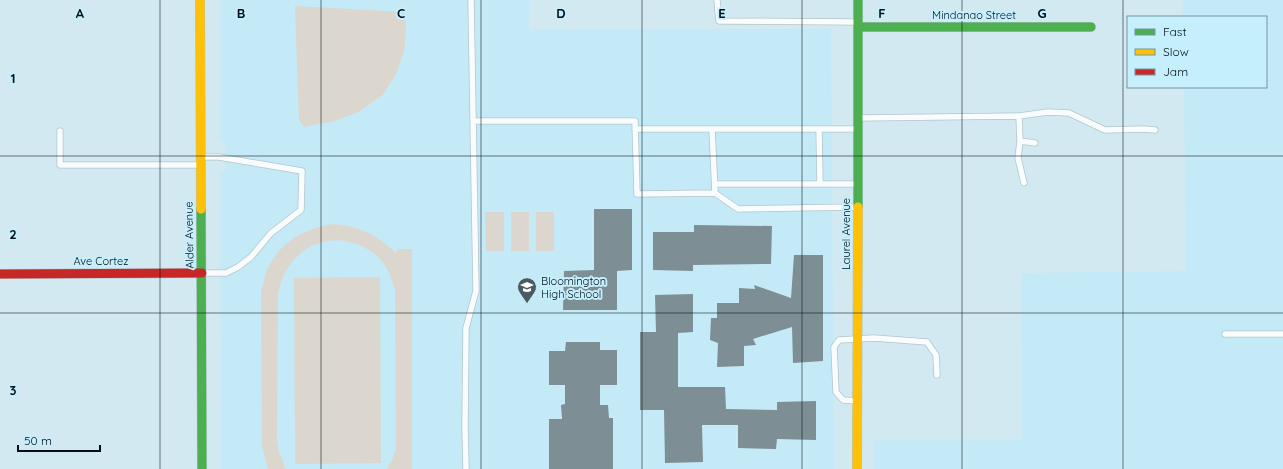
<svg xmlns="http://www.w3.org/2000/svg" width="1283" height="469" font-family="Quicksand,sans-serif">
	<rect width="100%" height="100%" fill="#d3e9f1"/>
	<!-- built -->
	<path fill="#c4eaf7" d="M220 0H529V29H831L834 469H221L220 173 225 169V145L220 139Z
		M1183 0H1283V469H874V440H1022L1021 273 1186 271 1184 87H1266V17H1183Z"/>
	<!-- green -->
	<path fill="#dbd7cf" d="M295 6 405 12 406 33 404 52 396 74 383 95 357 113 334 121 304 127 299 120Z
		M485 212H504V251H486Z
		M511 212H529V251H511Z
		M536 212H554V251H536Z
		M333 224C358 226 378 235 396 253L397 249H412V469H387L392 460 396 448 395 289C391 278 388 268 380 259 374 252 365 248 357 244 318 230 282 258 278 297L277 439 279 452 286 469H268L265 459 262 445 261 291C264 282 265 272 270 264 283 240 307 228 333 224Z
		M380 277 381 463 295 464 294 278Z"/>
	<!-- building -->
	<path fill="#7d8e94" d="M594 209H632V270L617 271V310H563L564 271 594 270Z
		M694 225 772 226 771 264 693 265V271L653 270V232H694Z
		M794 255H823V361L793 363 792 327 753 339 756 345 744 346V366L717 367 718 343 710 340 711 318H717V303H739V288L755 289 754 285 791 298Z
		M693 294V332L678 333V387H725L726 409 777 410V402L816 401V440L777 439 776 449 738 448V425H702L703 462 665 463 664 410H640V332H656L655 295Z
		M566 342H600V350H617V385H600V405H608L609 418H613V469H549V419H562L561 405 565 404V385H549V351H565Z"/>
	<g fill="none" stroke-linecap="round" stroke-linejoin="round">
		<!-- lane casing -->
		<g stroke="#b3c5ca" stroke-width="7">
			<path id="lane" d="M717 0 719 21 856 22
				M1019 116 1020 141 1018 158 1024 183
				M858 118 1019 116 1048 112 1069 113 1105 130 1144 129 1155 130
				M473 121H635L637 194 715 193 738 209 857 207
				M635 129H857
				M712 129 715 193
				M819 129 820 184H856
				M60 131V165H200
				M1020 141 1035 143
				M715 184H820
				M202 273H226L238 267 251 257 271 233 301 210 302 171 219 157H202
				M1225 334H1283
				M857 401 843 400 836 392 834 347 839 340 874 338 927 342 936 355 937 375
				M466 469 465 426 466 328 476 291 471 0"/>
		</g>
		<!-- fast casing -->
		<g stroke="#b3c5ca" stroke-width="10">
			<path id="fast" d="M858 27H1091
				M858 207V0
				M201 209 202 469"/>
		</g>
		<!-- slow casing -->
		<g stroke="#b3c5ca" stroke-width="10">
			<path id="slow" d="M200 0 201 209
				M857 469 858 207"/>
		</g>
		<!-- jam casing -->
		<g stroke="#b3c5ca" stroke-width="10">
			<path id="jam" d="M0 274 202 273"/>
		</g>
		<!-- lane -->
		<use href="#lane" stroke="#f8fcfd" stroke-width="5.5"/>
		<!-- fast -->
		<use href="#fast" stroke="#4caf50" stroke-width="9"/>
		<!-- slow -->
		<use href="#slow" stroke="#ffc107" stroke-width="9"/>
		<!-- jam -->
		<use href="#jam" stroke="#c62828" stroke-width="9"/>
	</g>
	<!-- grid -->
	<path fill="none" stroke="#030f14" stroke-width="1" stroke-opacity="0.55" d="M160 0V469M321 0V469M481 0V469M642 0V469M802 0V469M962 0V469M1123 0V469M0 156H1283M0 313H1283"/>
	<!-- icons -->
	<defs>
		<g id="school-pin" transform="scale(1)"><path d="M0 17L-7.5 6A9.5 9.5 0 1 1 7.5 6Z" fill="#4c5b61" stroke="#c6effe"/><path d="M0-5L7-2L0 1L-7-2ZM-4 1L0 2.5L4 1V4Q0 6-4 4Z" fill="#fff"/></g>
	</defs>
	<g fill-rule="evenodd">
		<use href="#school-pin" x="527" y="287"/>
	</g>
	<g text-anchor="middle" stroke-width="4" stroke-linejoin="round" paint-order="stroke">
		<!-- street labels -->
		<g font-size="11" fill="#030f14" stroke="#c6effe">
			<text x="974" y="19">Mindanao Street</text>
			<text transform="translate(846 234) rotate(-90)" y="4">Laurel Avenue</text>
			<text transform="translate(189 235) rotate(-91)" y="4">Alder Avenue</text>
			<text x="101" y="265">Ave Cortez</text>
		</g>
		<!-- poi labels -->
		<g font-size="11" fill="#030f14" stroke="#c6effe" text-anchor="start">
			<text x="541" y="285">Bloomington<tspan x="541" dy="13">High School</tspan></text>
		</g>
	</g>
	<g font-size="13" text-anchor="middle" font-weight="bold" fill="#030f14" stroke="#c6effe" stroke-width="4" stroke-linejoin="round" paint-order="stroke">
		<text x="80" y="18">A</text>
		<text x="241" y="18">B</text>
		<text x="401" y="18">C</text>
		<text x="561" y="18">D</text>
		<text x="722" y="18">E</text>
		<text x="882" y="18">F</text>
		<text x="1042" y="18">G</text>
		<text x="13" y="83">1</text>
		<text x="13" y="239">2</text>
		<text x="13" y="395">3</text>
	</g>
	<!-- legend -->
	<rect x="1127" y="16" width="140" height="72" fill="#c6effe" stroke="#7895a0"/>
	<rect x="1135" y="29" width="20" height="6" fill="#4caf50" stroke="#7895a0"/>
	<text x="1163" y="36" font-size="12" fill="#030f14">Fast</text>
	<rect x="1135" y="49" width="20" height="6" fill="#ffc107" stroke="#7895a0"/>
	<text x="1163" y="56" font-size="12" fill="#030f14">Slow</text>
	<rect x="1135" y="69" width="20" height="6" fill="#c62828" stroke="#7895a0"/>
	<text x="1163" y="76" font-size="12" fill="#030f14">Jam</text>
	<!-- scale -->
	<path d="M18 445v6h82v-6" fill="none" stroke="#030f14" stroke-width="2"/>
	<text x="24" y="445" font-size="12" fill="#030f14" stroke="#c6effe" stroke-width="3" paint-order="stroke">50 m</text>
</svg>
